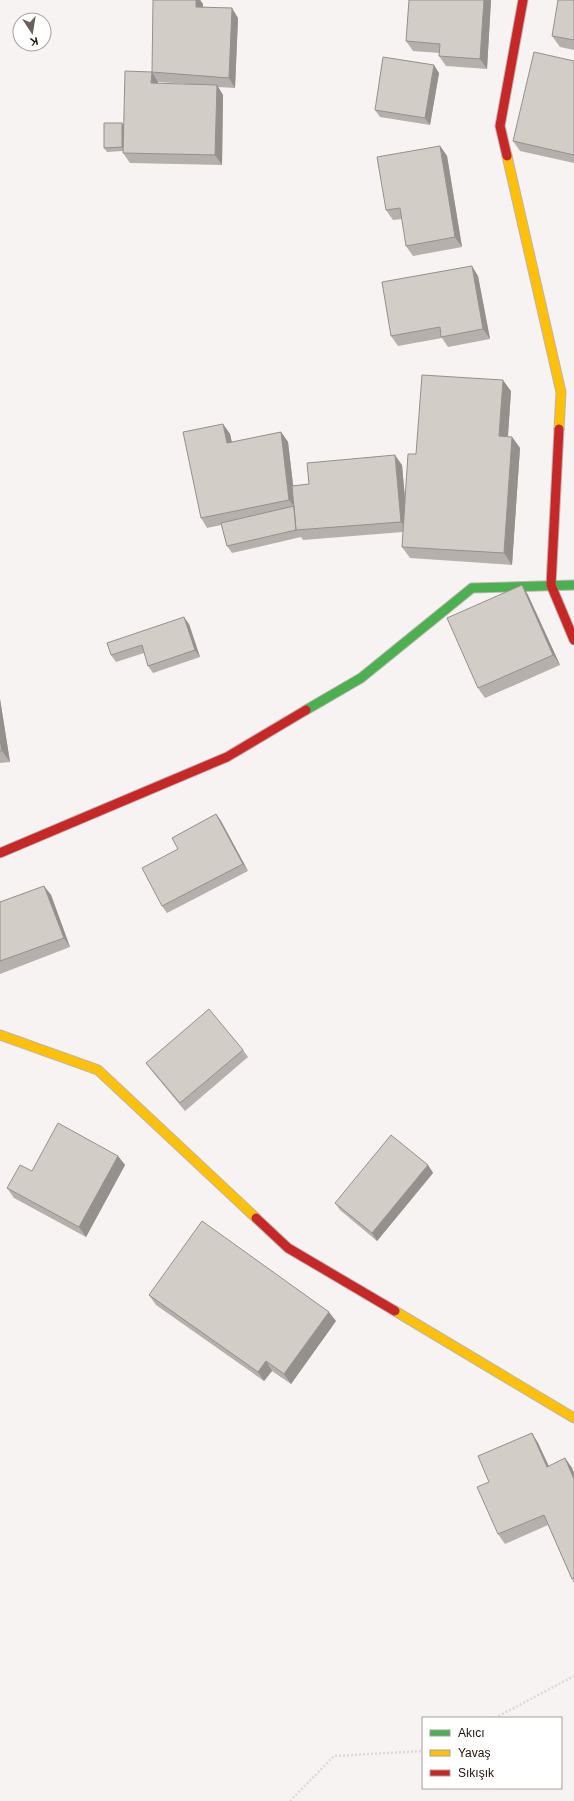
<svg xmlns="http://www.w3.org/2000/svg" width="574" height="1801" font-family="Helvetica,sans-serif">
	<rect width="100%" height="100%" fill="#f7f3f2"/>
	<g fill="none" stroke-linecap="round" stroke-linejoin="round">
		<!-- fast casing -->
		<g stroke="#bcb4b1" stroke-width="11">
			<path id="fast" d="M306 710 361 678 472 588 574 585"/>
		</g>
		<!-- slow casing -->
		<g stroke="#bcb4b1" stroke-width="11">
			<path id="slow" d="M507 156 561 392 559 429
				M0 1035 98 1070 256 1218
				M395 1311 574 1418"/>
		</g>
		<!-- jam casing -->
		<g stroke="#bcb4b1" stroke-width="11">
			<path id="jam" d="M507 156 500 126 523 0
				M559 429 551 585 574 640
				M0 853 227 757 306 710
				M256 1218 288 1248 395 1311"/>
		</g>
		<!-- path -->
		<path stroke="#dbdad9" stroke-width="2.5" stroke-dasharray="2 2" stroke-linecap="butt" d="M495 1718 574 1676
			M290 1801 334 1756 423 1751"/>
		<!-- fast -->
		<use href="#fast" stroke="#4caf50" stroke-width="9"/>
		<!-- slow -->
		<use href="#slow" stroke="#ffc107" stroke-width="9"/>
		<!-- jam -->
		<use href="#jam" stroke="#c62828" stroke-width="9"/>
	</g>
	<!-- wall -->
	<path fill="#b5b0ab" d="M196 0H200L203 4V7L238 18 235 88 218 87 223 95 222 165 130 163 123 153V151L107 152 104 148 122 123 124 126 152 72 158 82V84H189L158 82 152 72Z
		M409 0H491L487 69 446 66 439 56 440 53 413 51 406 41Z
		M574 0V50L560 47 552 36Z
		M574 61V163L520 151 513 141Z
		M439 73 430 125 380 117 375 110Z
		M440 146 447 156 462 247 413 256 406 246 402 219 393 220 386 210Z
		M478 276 490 339 448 347 442 338 398 346 391 336Z
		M511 391 508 437H512L520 448 512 565 410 558 402 547 403 532 303 540 301 537 232 553 227 546 221 525 207 528 201 518 223 424 230 434 232 442 281 432 288 442 293 486 309 484 402 465 405 499 416 454Z
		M522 585 528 595 560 665 485 698 478 688Z
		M189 624 200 657 153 673 148 666 144 653 116 662 111 655Z
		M0 699 10 762 0 763Z
		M216 814 221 821 248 871 167 913 162 906 178 849Z
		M44 886 51 895 70 947 0 974V902Z
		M243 1050 248 1057 185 1111 151 1070 146 1063Z
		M118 1156 125 1165 86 1237 14 1198 7 1188 32 1171Z
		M428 1165 433 1173 377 1241 340 1210 335 1203Z
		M149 1295 336 1321 291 1384 272 1371 264 1381 156 1305Z
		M532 1433 538 1443 549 1466 565 1458 572 1468 574 1473V1583L572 1579 548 1525 505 1544 498 1534 489 1482Z"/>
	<!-- shaded-wall -->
	<path fill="#94908b" d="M196 0H200L203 4V17L196 7Z
		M484 0H491L487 69 480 59Z
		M232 8 238 18 235 88 229 78Z
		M434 65 439 73 430 125 425 118Z
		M152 72 158 82V93L151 83Z
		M217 85 223 95 222 165 215 155Z
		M122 123 124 127 125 151 122 147Z
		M440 146 447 156 462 247 455 237Z
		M472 266 478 276 490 339 483 329Z
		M503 380 511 391 507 448 499 436Z
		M223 424 230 434 234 453 227 443Z
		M281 432 288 442 296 509 289 500Z
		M512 437 520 448 512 565 504 553Z
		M395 455 402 465 408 531 401 522Z
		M522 585 528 595 560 665 553 655Z
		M184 617 189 624 200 657 195 650Z
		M0 699 10 762 2 751 0 738Z
		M216 814 221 821 248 871 243 864Z
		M44 886 51 895 70 947 64 938Z
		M118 1156 125 1165 86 1237 79 1227Z
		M428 1165 433 1173 377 1241 372 1233Z
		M329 1312 336 1321 291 1384 284 1374Z
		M266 1361 272 1371 264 1381 258 1372Z
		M532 1433 538 1443 553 1476 547 1467Z
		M565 1458 572 1468 574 1473V1479Z"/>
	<!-- building -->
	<path fill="#d3cdc7" stroke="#94908b" d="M153 0H196V7L232 8 229 78 152 72Z
		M409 0H484L480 59 439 56 440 44 406 41Z
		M558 0H574V40L552 36Z
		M534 52 574 61V155L513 141Z
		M383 57 434 65 425 118 375 110Z
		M125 71 152 72 151 83 217 85 215 155 123 153Z
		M104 123H122V147L104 148Z
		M440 146 455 237 406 246 400 208 386 210 377 157Z
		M472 266 483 329 441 337 440 327 391 336 382 282Z
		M422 375 503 380 499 436 512 437 504 553 402 547 408 454H416Z
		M223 424 227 443 281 432 289 500 201 518 183 432Z
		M395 455 401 522 296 530 292 486 309 484 307 463Z
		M294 506 296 530 227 546 221 523Z
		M522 585 553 655 478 688 447 618Z
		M184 617 195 650 148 666 142 645 111 655 107 643Z
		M0 738 2 751H0Z
		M216 814 243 864 162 906 142 868 178 849 172 838Z
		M44 886 64 938 0 961V902Z
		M209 1009 243 1050 180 1103 146 1063Z
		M58 1123 118 1156 79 1227 7 1188 20 1165 32 1171Z
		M391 1135 428 1165 372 1233 335 1203Z
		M202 1221 329 1312 284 1374 266 1361 258 1372 149 1295Z
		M532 1433 547 1467 565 1458 574 1479V1578L572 1579 544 1515 498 1534 477 1487 489 1482 478 1456Z"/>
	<!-- legend -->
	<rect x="422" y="1717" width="140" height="72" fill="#ffffff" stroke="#a49f9d"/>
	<rect x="430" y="1730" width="20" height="6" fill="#4caf50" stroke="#a49f9d"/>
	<text x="458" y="1737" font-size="12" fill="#1c100a">Akıcı</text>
	<rect x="430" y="1750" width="20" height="6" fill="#ffc107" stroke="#a49f9d"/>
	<text x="458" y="1757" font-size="12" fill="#1c100a">Yavaş</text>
	<rect x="430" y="1770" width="20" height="6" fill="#c62828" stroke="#a49f9d"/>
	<text x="458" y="1777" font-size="12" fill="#1c100a">Sıkışık</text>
	<!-- north arrow -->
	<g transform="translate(32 32) rotate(168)"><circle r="19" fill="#ffffff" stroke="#a49f9d"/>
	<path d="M0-3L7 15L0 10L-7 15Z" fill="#695f5b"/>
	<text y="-6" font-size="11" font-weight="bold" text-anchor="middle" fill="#1c100a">K</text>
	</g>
</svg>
